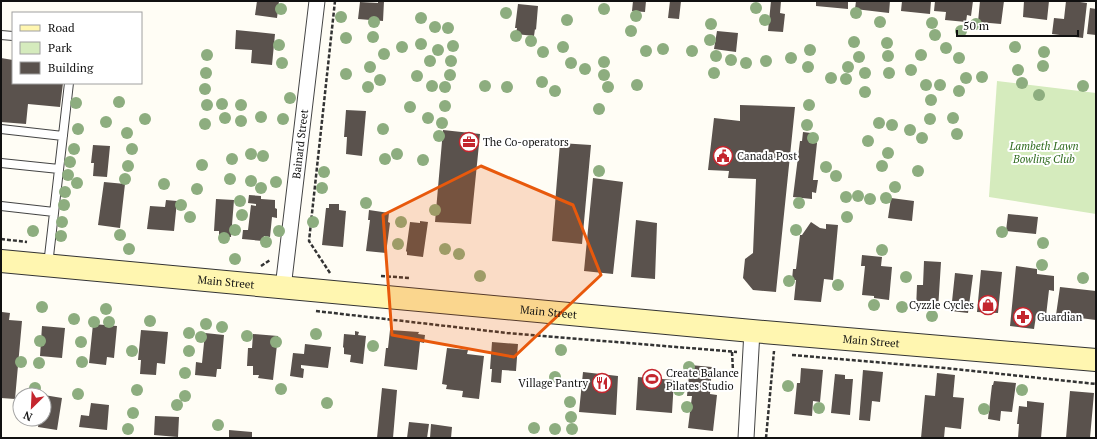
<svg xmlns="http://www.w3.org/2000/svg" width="1097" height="439" font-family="'PT Serif',serif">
	<rect width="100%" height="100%" fill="#fffdf5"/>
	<!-- green -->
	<path fill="#d5ebbd" d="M997 81 1096 93V214L989 197Z"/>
	<!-- building -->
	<path fill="#5a524d" d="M257 1H279L277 18 255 15Z
		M378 1H384L383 21 358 19 360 2 378 3Z
		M633 1H646L645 12 632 11Z
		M670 1H681L679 19 668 18Z
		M771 1H781L780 13 785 14 783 32 768 31Z
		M816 1H848V9L816 6Z
		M856 1H890L889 13 855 9Z
		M902 1H931L930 14 901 11Z
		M935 1H973L971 16 967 15 966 22 945 20 946 12 934 11Z
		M980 1H1004L1001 24 978 22Z
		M1024 1H1049L1047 20 1023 17Z
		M1066 1H1080V2L1087 3 1083 38 1052 34 1054 18 1064 19Z
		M518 4 538 6 536 30 535 29 534 36 516 34 517 28H515Z
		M1090 8 1096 9V35L1087 34Z
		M236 30 275 34 272 65 251 63 252 50 235 49Z
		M717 31 738 33 736 52 714 49Z
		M1 58 13 60V83H63L60 107 28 104 26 124 1 122Z
		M740 105 795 107 776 292 753 290 743 278 745 259 753 253 756 179 728 178 729 171 708 170 714 118 740 121Z
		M346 110 366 111 362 156 346 154 347 137H344Z
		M443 130 480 134 471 224 435 222Z
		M803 132 811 133 810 142 817 143 813 180H818L816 193 812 192V199L793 197 800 141H802Z
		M560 143 591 145 582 244 552 241Z
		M93 145 110 146 107 177 93 176 94 163H91Z
		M593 178 623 182 613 274 584 271Z
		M104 182 125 184 120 228 98 225Z
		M249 195 261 196V199L275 200V208L277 209V218L272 217 270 237 264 236 263 241 242 239 243 230H248L251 205 256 206V204L248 203Z
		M891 198 914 201 912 221 888 218Z
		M216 199 234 200 231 237H219V231H214Z
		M166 200 177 201 174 231 147 229 150 206 165 207Z
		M329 204H339V210L346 211 343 247 322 245 326 208H329Z
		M369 210 389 213 388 222 390 223 386 253 366 251 370 220H368Z
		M1008 214 1038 217 1036 234 1006 231Z
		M636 220 657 223 655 279 631 277Z
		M420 221 428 222 423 257 407 255V252L406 251 410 222 420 223Z
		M811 222 820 228 826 229V224L838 225 833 280 824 279 821 302 794 300 796 280H792L793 269H796L800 235H802Z
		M862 255 882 257 881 266 892 267 889 300 874 298V296L862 295 865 266H861Z
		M924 261 941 262 938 310 916 309 917 285H923Z
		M1016 266 1037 269V274L1054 276V291L1049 290 1046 316H1036L1034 329 1010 326Z
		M981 270 1002 272 998 313 977 312Z
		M955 273 973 275 968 313 951 311Z
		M1060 287 1096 291V320L1056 315Z
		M2 312 10 313 9 320 22 321 15 399 1 398Z
		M93 324 117 326 114 358 107 357 106 365 89 363Z
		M42 326 65 328 62 358 40 356Z
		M141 330 168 332 165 364 157 363 156 375 140 374 141 360H138Z
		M390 330 419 332 418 334 425 335 424 343 420 342 417 370 384 366 386 348H388Z
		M355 331 359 332 358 335 366 336 363 364 350 362 351 355 344 354V348L343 347 344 334 355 335Z
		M205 333 224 335 221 369H217L216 377 195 375 196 362 202 363Z
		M253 334 278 336 273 380 258 378 259 375H253V366H247L248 348H252Z
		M492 342 518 344 516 371 502 370 501 383 491 382 492 369H490Z
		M305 344 331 347 328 368 301 365V368L304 369 303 378 290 376 293 353 304 354Z
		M447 348 468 350 467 354 484 356 479 399 462 397 463 391 446 389 447 385 442 384Z
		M690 365 712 367 710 394 717 395 713 431 688 428 692 396H687Z
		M801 368 823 370 820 402 813 401 812 416 794 414 797 383H800Z
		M863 370 883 372 880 402 872 401 870 421 859 420Z
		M583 372 618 376 616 415 579 412Z
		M937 373 955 375 953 397 964 398 961 429 945 427 944 438H921L925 395 935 396Z
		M835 374 845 375V379H853L850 415 831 413Z
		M638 377 674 380 672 413 636 410Z
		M994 381 1016 383 1012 412 1001 411 1000 421 988 419 992 385H993Z
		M382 388 397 390 393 438H377Z
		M1070 391 1094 393 1090 438H1066Z
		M44 395 62 398 57 430 38 427 39 419H44Z
		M1027 401 1044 403 1041 438H1018L1019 424H1017L1019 406 1027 407Z
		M91 403 109 405 107 430 79 427 81 415 89 416Z
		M155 416 179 417 178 437 154 435Z
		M409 422 429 424 427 438H407Z
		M431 424 452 427 451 438H430Z
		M229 430 252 432V438H229Z"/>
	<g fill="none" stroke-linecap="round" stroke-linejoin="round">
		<!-- service casing -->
		<g stroke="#444" stroke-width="10">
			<path id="service" d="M1 35 13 36
				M1 129 63 136
				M1 163 59 169
				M1 206 54 212
				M48 265 69 83"/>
		</g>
		<!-- minor casing -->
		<g stroke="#444" stroke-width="17">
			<g id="minor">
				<path id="s1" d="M283 288 317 1"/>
				<path d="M746 438 752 331"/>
			</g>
		</g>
		<!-- secondary casing -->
		<g stroke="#333" stroke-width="24">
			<g id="secondary">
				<path id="s2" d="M1 261 752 331 1096 360"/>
			</g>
		</g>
		<!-- path -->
		<path stroke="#333" stroke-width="2.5" stroke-dasharray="4 2" stroke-linecap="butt" d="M1 239 27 242
			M261 266 270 260
			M330 273 309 241 335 1
			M381 276 410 278
			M316 311 507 333 737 352
			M732 352 733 371
			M792 355 945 368 1096 384
			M766 438 774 351"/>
		<!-- service -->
		<use href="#service" stroke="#fff" stroke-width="8"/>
		<!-- minor -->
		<use href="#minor" stroke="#fff" stroke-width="15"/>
		<!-- secondary -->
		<use href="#secondary" stroke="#fff6b0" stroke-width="22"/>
	</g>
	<!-- trees -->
	<g fill="#8dad7f">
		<circle cx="756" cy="8" r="6"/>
		<circle cx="281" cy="9" r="6"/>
		<circle cx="604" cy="9" r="6"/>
		<circle cx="506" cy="13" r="6"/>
		<circle cx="856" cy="13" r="6"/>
		<circle cx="636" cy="16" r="6"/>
		<circle cx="341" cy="17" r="6"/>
		<circle cx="421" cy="18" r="6"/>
		<circle cx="567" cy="20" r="6"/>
		<circle cx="765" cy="20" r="6"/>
		<circle cx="374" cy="22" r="6"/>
		<circle cx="880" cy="22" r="6"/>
		<circle cx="932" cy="23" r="6"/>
		<circle cx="711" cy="24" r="6"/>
		<circle cx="976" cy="24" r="6"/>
		<circle cx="435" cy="27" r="6"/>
		<circle cx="448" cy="28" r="6"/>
		<circle cx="631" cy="31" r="6"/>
		<circle cx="961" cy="31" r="6"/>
		<circle cx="935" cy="35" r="6"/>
		<circle cx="516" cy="36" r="6"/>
		<circle cx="373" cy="37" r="6"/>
		<circle cx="346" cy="38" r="6"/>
		<circle cx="710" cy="40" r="6"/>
		<circle cx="531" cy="41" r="6"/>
		<circle cx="854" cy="42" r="6"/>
		<circle cx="887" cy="43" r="6"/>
		<circle cx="421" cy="44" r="6"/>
		<circle cx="279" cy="45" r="6"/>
		<circle cx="453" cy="46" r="6"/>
		<circle cx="402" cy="47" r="6"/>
		<circle cx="563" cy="47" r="6"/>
		<circle cx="1015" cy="47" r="6"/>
		<circle cx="946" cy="48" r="6"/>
		<circle cx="663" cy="49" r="6"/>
		<circle cx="438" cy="50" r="6"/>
		<circle cx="810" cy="50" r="6"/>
		<circle cx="646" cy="51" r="6"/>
		<circle cx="692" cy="51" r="6"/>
		<circle cx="543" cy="52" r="6"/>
		<circle cx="1044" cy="52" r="6"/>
		<circle cx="384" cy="54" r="6"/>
		<circle cx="207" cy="55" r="6"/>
		<circle cx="921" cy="55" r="6"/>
		<circle cx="716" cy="56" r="6"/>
		<circle cx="888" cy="56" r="6"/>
		<circle cx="859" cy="57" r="6"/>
		<circle cx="791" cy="58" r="6"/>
		<circle cx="959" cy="58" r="6"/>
		<circle cx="731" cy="60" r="6"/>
		<circle cx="430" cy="61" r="6"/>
		<circle cx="451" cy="61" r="6"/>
		<circle cx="766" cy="61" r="6"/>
		<circle cx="604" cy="62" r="6"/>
		<circle cx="282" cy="63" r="6"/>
		<circle cx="571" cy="63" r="6"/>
		<circle cx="746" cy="63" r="6"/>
		<circle cx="1043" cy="66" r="6"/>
		<circle cx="370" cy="67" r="6"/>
		<circle cx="808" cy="67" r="6"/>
		<circle cx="848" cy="67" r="6"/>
		<circle cx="585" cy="69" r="6"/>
		<circle cx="911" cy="70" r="6"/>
		<circle cx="1018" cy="70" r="6"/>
		<circle cx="206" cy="73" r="6"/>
		<circle cx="714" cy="73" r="6"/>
		<circle cx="865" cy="73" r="6"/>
		<circle cx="889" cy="73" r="6"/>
		<circle cx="346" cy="74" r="6"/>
		<circle cx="450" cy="75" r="6"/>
		<circle cx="604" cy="75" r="6"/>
		<circle cx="417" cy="76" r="6"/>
		<circle cx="982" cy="77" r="6"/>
		<circle cx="831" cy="78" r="6"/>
		<circle cx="966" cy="78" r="6"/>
		<circle cx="846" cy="79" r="6"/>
		<circle cx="380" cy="80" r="6"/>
		<circle cx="542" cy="82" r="6"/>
		<circle cx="1022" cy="83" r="6"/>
		<circle cx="637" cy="85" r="6"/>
		<circle cx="926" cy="85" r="6"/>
		<circle cx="940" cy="85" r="6"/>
		<circle cx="432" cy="86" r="6"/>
		<circle cx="485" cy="86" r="6"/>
		<circle cx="1083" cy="86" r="6"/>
		<circle cx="368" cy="87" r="6"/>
		<circle cx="445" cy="87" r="6"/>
		<circle cx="507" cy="87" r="6"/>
		<circle cx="608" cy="87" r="6"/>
		<circle cx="205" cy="89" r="6"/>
		<circle cx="555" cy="91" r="6"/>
		<circle cx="959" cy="91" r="6"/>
		<circle cx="865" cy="92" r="6"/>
		<circle cx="1039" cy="95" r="6"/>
		<circle cx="290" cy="98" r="6"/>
		<circle cx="931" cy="100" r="6"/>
		<circle cx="119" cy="102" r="6"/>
		<circle cx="76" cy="103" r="6"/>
		<circle cx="222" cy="104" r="6"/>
		<circle cx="207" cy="105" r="6"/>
		<circle cx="241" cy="105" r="6"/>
		<circle cx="809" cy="105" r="6"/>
		<circle cx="445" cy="106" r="6"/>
		<circle cx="410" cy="107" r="6"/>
		<circle cx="599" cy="109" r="6"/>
		<circle cx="261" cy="117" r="6"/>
		<circle cx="225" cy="118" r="6"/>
		<circle cx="428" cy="118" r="6"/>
		<circle cx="953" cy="118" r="6"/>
		<circle cx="145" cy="119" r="6"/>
		<circle cx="283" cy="119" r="6"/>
		<circle cx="930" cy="119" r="6"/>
		<circle cx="241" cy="121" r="6"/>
		<circle cx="106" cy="122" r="6"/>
		<circle cx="442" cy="123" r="6"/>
		<circle cx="879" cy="123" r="6"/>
		<circle cx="205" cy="124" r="6"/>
		<circle cx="807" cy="125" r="6"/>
		<circle cx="892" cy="125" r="6"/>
		<circle cx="78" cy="129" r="6"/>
		<circle cx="383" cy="129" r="6"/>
		<circle cx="910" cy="130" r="6"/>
		<circle cx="127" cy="133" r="6"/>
		<circle cx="957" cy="134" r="6"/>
		<circle cx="439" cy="136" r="6"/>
		<circle cx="813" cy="138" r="6"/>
		<circle cx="922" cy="138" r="6"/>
		<circle cx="868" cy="141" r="6"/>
		<circle cx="74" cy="149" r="6"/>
		<circle cx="132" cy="149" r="6"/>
		<circle cx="888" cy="153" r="6"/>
		<circle cx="251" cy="154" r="6"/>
		<circle cx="397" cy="154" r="6"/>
		<circle cx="263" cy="156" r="6"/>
		<circle cx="232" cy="159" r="6"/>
		<circle cx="385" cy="159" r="6"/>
		<circle cx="423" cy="160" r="6"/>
		<circle cx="70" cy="162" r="6"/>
		<circle cx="202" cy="165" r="6"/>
		<circle cx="128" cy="166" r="6"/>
		<circle cx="882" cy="166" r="6"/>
		<circle cx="826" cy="167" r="6"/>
		<circle cx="599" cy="171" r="6"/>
		<circle cx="918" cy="171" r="6"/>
		<circle cx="324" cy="172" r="6"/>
		<circle cx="68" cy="175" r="6"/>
		<circle cx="836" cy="176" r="6"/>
		<circle cx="125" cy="179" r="6"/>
		<circle cx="230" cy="179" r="6"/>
		<circle cx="251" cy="181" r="6"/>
		<circle cx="276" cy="182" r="6"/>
		<circle cx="77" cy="183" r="6"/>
		<circle cx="164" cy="184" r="6"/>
		<circle cx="895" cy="187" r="6"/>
		<circle cx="261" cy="188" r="6"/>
		<circle cx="322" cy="188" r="6"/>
		<circle cx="197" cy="189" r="6"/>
		<circle cx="65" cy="192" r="6"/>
		<circle cx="858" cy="196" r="6"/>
		<circle cx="846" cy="197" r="6"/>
		<circle cx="886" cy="198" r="6"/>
		<circle cx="870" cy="199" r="6"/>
		<circle cx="240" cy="201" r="6"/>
		<circle cx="366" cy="203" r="6"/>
		<circle cx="799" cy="203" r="6"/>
		<circle cx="64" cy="205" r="6"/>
		<circle cx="181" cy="205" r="6"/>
		<circle cx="435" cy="210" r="6"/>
		<circle cx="242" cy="215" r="6"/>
		<circle cx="190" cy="217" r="6"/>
		<circle cx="847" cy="217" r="6"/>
		<circle cx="62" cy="222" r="6"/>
		<circle cx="313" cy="222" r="6"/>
		<circle cx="401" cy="222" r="6"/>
		<circle cx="235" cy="230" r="6"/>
		<circle cx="796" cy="230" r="6"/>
		<circle cx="33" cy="231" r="6"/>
		<circle cx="279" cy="231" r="6"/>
		<circle cx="1002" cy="232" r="6"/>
		<circle cx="120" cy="235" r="6"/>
		<circle cx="61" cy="236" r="6"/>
		<circle cx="224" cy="238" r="6"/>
		<circle cx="266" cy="242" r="6"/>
		<circle cx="1043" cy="243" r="6"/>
		<circle cx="398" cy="244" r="6"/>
		<circle cx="129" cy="249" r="6"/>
		<circle cx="445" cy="249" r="6"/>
		<circle cx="882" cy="250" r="6"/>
		<circle cx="459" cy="254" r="6"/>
		<circle cx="235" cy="259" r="6"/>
		<circle cx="1042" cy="265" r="6"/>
		<circle cx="480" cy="276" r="6"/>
		<circle cx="906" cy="277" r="6"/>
		<circle cx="1083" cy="278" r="6"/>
		<circle cx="789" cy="281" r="6"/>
		<circle cx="838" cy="285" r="6"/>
		<circle cx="874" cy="305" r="6"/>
		<circle cx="42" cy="307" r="6"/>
		<circle cx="902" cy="307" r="6"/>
		<circle cx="106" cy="309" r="6"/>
		<circle cx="932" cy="316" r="6"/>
		<circle cx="74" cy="319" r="6"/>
		<circle cx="150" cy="321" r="6"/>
		<circle cx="94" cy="322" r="6"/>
		<circle cx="109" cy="322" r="6"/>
		<circle cx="206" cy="324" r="6"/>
		<circle cx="222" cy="327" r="6"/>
		<circle cx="189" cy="333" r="6"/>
		<circle cx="316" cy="334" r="6"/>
		<circle cx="247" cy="336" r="6"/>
		<circle cx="201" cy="337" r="6"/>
		<circle cx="40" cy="341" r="6"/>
		<circle cx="81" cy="342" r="6"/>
		<circle cx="276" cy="342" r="6"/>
		<circle cx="373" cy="346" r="6"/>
		<circle cx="561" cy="350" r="6"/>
		<circle cx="132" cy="351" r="6"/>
		<circle cx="189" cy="351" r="6"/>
		<circle cx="21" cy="362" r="6"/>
		<circle cx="82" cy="362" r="6"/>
		<circle cx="39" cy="363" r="6"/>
		<circle cx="689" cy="367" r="6"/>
		<circle cx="185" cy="373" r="6"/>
		<circle cx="555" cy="377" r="6"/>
		<circle cx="788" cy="386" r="6"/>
		<circle cx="35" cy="388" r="6"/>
		<circle cx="281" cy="389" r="6"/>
		<circle cx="137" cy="390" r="6"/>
		<circle cx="679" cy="390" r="6"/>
		<circle cx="1022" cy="390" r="6"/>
		<circle cx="78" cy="394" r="6"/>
		<circle cx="185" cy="396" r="6"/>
		<circle cx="570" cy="402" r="6"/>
		<circle cx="327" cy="403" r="6"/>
		<circle cx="177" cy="405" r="6"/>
		<circle cx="687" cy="407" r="6"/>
		<circle cx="819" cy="408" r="6"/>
		<circle cx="984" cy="409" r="6"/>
		<circle cx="133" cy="413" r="6"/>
		<circle cx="571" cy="417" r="6"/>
		<circle cx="218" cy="425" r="6"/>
		<circle cx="534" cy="428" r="6"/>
		<circle cx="128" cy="429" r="6"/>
		<circle cx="555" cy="429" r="6"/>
		<circle cx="572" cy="429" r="6"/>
	</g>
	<!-- marked area -->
	<path fill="#e8590c" fill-opacity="0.2" stroke="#e8590c" stroke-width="3" stroke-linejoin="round" d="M481 166 573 205 601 275 514 357 392 335 383 215Z"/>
	<!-- icons -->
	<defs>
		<g id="office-ring" transform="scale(1)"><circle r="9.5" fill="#fff" stroke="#c4262e" stroke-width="1.5"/><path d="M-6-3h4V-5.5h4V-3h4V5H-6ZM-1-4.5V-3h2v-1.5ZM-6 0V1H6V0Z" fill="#c4262e"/></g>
		<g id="civic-ring" transform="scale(1)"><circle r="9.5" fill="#fff" stroke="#c4262e" stroke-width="1.5"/><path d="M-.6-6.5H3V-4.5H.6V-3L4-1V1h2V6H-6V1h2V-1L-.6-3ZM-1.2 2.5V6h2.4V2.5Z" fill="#c4262e"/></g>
		<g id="shop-ring" transform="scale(1)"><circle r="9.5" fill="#fff" stroke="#c4262e" stroke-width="1.5"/><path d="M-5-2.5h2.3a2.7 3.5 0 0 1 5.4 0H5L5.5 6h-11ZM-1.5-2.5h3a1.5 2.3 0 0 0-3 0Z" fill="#c4262e"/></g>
		<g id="pharmacy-ring" transform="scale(1)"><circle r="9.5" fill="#fff" stroke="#c4262e" stroke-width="1.5"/><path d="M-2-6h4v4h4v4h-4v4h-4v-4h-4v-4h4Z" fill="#c4262e"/></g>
		<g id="stadium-ring" transform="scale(1)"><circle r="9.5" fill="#fff" stroke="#c4262e" stroke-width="1.5"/><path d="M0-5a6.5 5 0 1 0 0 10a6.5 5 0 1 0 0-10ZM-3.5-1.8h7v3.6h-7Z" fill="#c4262e"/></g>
		<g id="restaurant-ring" transform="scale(1)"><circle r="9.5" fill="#fff" stroke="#c4262e" stroke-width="1.5"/><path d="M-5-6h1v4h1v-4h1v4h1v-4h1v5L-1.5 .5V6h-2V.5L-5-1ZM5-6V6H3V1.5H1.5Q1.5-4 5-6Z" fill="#c4262e"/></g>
	</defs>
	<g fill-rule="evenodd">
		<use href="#office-ring" x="469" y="142"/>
		<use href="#civic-ring" x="723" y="156"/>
		<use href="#shop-ring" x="988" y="305"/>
		<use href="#pharmacy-ring" x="1023" y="317"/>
		<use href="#stadium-ring" x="652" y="379"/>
		<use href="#restaurant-ring" x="602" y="383"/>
	</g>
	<g text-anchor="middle" stroke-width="4" stroke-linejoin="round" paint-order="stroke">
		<!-- poi labels -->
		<g font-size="11" fill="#111" stroke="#fff" text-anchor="start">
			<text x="483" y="146">The Co-operators</text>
			<text x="737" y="160">Canada Post</text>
			<text x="974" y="309" text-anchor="end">Cyzzle Cycles</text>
			<text x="1037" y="321">Guardian</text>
			<text x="666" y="377">Create Balance<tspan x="666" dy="13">Pilates Studio</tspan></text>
			<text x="588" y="387" text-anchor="end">Village Pantry</text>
		</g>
		<!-- street labels -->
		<g font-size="11" fill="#111" stroke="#fff">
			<text dy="4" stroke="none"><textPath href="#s1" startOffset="145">Bainard Street</textPath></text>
			<text dy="4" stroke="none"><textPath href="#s2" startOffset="226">Main Street</textPath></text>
			<text dy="4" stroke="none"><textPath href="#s2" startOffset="550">Main Street</textPath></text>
			<text dy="4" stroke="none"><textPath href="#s2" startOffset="874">Main Street</textPath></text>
		</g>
		<!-- park labels -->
		<g font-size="11" font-style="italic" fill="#2f6b1f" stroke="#fff">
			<text x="1044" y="150">Lambeth Lawn<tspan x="1044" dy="13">Bowling Club</tspan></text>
		</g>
	</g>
	<!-- border -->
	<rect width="1097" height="439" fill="none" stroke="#111111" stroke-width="4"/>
	<!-- legend -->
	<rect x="12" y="12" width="130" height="72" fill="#ffffff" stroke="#a0a0a0"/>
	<rect x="20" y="25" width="20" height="6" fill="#fff6b0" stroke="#a0a0a0"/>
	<text x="48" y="32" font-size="12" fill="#111111">Road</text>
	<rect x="20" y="42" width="20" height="12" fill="#d5ebbd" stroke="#a0a0a0"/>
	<text x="48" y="52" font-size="12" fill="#111111">Park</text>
	<rect x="20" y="62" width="20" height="12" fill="#5a524d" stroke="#a0a0a0"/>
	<text x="48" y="72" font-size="12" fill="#111111">Building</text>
	<!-- north arrow -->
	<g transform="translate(32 407) rotate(204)"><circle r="19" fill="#ffffff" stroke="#a0a0a0"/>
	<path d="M0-3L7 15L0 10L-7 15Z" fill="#c4262e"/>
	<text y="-6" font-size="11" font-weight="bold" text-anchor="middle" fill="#111111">N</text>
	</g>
	<!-- scale -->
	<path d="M957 30v6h121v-6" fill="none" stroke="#111111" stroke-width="2"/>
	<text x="963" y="30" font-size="12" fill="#111111" stroke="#ffffff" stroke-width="3" paint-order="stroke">50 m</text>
</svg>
